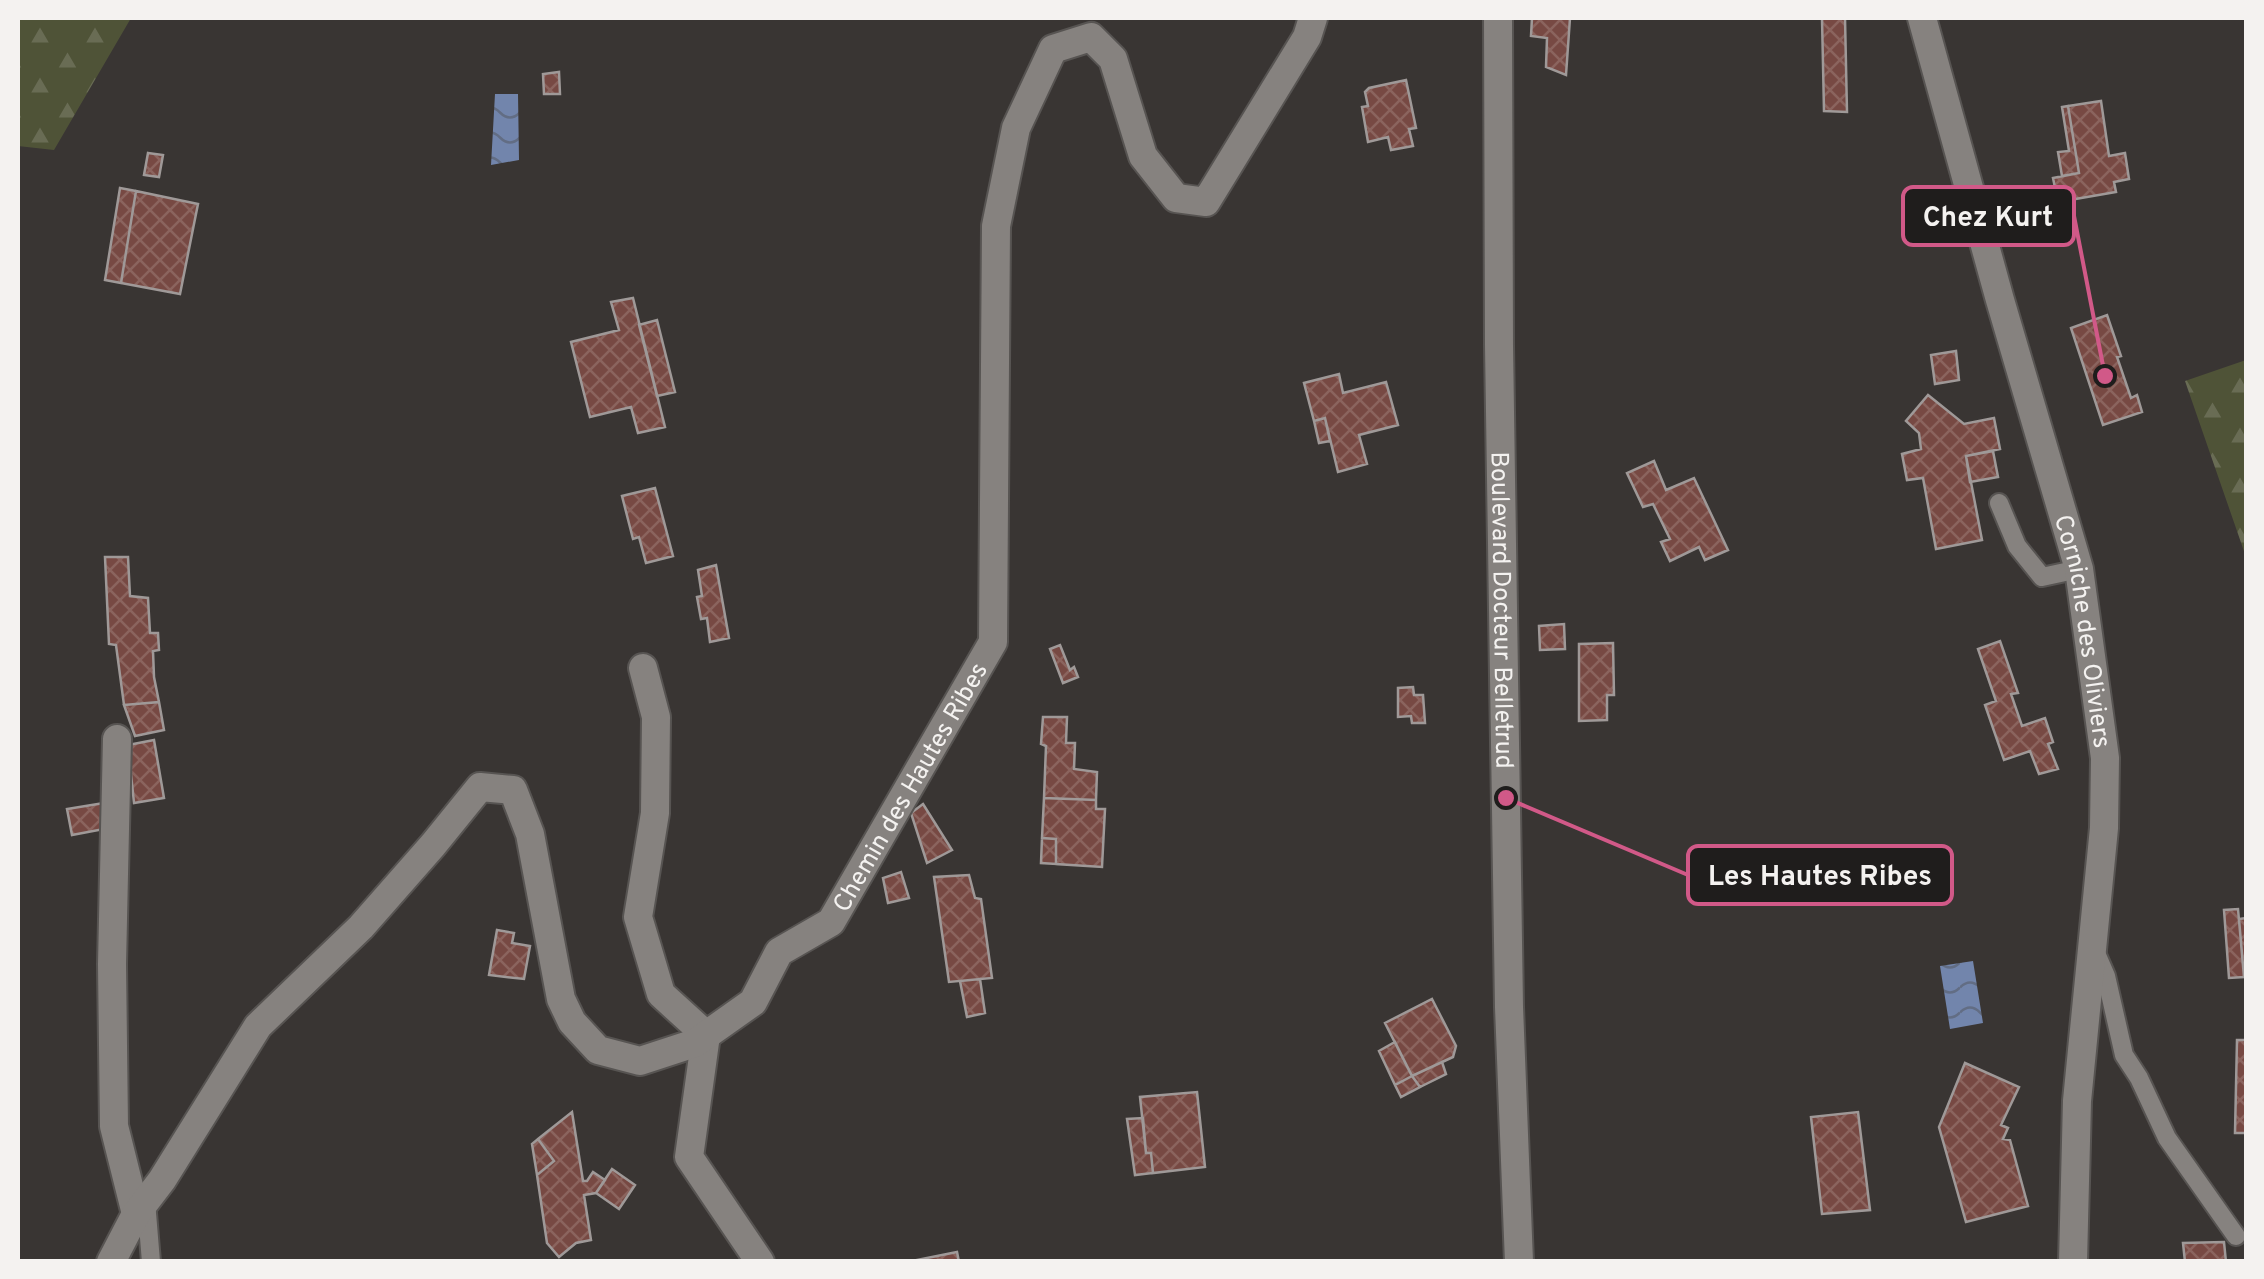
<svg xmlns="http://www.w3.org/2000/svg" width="2264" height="1279" font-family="Overpass,sans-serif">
	<defs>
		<pattern id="forest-firs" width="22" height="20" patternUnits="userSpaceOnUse" patternTransform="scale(2.5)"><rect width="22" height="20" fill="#4f5337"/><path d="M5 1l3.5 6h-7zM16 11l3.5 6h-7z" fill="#696c54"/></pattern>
		<pattern id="water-waves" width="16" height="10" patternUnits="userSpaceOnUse" patternTransform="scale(2.5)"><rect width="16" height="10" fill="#7285ac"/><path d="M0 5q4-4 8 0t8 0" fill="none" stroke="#626d84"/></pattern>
		<pattern id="building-cross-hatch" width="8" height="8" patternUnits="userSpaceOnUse" patternTransform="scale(2.5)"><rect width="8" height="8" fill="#774943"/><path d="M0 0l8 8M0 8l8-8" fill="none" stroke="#8b645e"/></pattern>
	</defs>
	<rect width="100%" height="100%" fill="#393533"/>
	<!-- forest -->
	<path fill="url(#forest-firs)" d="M18 18H131L54 150 18 146Z
		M2246 360V557L2185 381Z"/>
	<!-- water -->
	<path fill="url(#water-waves)" d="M495 94H518L519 160 491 165Z
		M1973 961 1983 1023 1950 1029 1940 966Z"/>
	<!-- building -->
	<path fill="url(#building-cross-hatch)" stroke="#9f9998" stroke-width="2.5" d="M1532 18H1570L1566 75 1546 67 1547 38 1531 36Z
		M1822 18H1845L1847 112 1824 111Z
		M559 72 560 94H544L543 74Z
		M1406 80 1416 128 1409 129 1413 146 1391 150 1388 137 1368 142 1362 107 1368 106 1365 92 1369 88Z
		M2101 101 2109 156 2125 153 2129 179 2114 182 2116 192 2058 202 2053 178 2079 173 2068 106Z
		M2068 106 2079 173 2062 176 2058 152 2069 151 2062 107Z
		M148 153 163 155 159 177 144 175Z
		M120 188 136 191 121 283 105 280Z
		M136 191 198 204 180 294 121 283Z
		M633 298 665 427 638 433 631 407 590 417 571 342 619 330 611 302Z
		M2107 315 2121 356 2117 357 2131 398 2137 395 2142 412 2103 425 2071 328Z
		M657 320 675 392 657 396 639 325Z
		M1956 351 1959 380 1935 384 1931 355Z
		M1339 374 1343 393 1386 382 1398 425 1359 435 1367 464 1338 472 1325 418 1314 421 1304 383Z
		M1928 395 1964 424 1994 418 2000 449 1966 456 1982 540 1936 549 1923 478 1907 480 1902 454 1921 449 1919 433 1906 421Z
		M1325 418 1330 441 1319 443 1314 421Z
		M1993 451 1998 477 1970 482 1966 456Z
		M1654 461 1666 490 1694 478 1728 550 1705 560 1699 547 1670 561 1661 542 1670 539 1653 504 1643 507 1627 473Z
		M655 488 673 556 646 563 639 537 633 539 622 496Z
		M105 557H128L130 596 148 598 150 633H158L159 650 153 651 154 677 159 702 124 705 116 645 109 644Z
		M716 565 729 638 710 642 707 618 701 619 697 597 702 596 698 570Z
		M1564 624 1565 649 1540 650 1539 626Z
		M2000 641 2018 693 2011 694 2022 726 2045 718 2053 742 2048 744 2058 769 2039 774 2030 751 2004 760 1985 705 1996 701 1978 649Z
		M1613 643 1614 695H1607V720L1579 721V644Z
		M1060 645 1070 670 1074 667 1078 677 1063 683 1050 649Z
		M1413 687 1414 695H1423L1425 723H1412L1411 716 1398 717V688Z
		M159 702 164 730 135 736 124 705Z
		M1043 717H1067L1066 743H1075L1074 769 1097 772 1096 800 1044 798 1046 746 1041 744Z
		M154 740 164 798 134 803 128 745Z
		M1044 798 1096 800V809H1105L1102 867 1056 864V839L1042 838Z
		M104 803V829L72 835 67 809Z
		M923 804 952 850 927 863 911 813Z
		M1042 838 1056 839V864L1041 863Z
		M901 872 909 898 888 903 883 878Z
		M969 875 975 898 981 899 992 978 949 982 934 877Z
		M2238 909 2244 977 2229 978 2224 910Z
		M2246 918V977H2244L2239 919Z
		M497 930 514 933 512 943 530 946 524 979 489 975Z
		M980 979 985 1013 967 1017 960 981Z
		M1432 999 1456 1046 1453 1057 1412 1076 1385 1023Z
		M2237 1040H2246V1133H2235Z
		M1395 1042 1412 1076 1395 1085 1379 1051Z
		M1442 1062 1446 1074 1420 1087 1412 1076Z
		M1965 1063 2019 1087 2001 1125 2008 1128 2003 1139 2010 1140 2028 1206 1966 1222 1939 1127Z
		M1412 1076 1420 1087 1401 1097 1395 1085Z
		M1197 1092 1205 1167 1153 1173 1151 1153H1146L1140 1097Z
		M572 1112 583 1181H587L593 1172 605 1180 596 1193 584 1195 591 1240 576 1243 559 1257 547 1243 537 1175 554 1161 538 1139Z
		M1858 1112 1870 1210 1822 1214 1811 1117Z
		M1143 1118 1146 1153H1151L1153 1173 1135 1175 1127 1119Z
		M538 1139 554 1161 537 1175 532 1144Z
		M612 1169 635 1185 619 1209 596 1193Z
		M2224 1242 2226 1262H2185L2183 1243Z
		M957 1252 959 1262H907Z"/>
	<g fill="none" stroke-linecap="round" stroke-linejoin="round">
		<!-- service casing -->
		<g stroke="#575452" stroke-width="22">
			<path id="service" d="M1999 503 2017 546 2042 577 2079 569
				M2096 953 2106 976 2124 1055 2139 1078 2167 1138 2236 1236
				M146 1201 151 1262"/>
		</g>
		<!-- minor casing -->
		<g stroke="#575452" stroke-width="32">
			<g id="minor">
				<path id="s1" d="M1922 18 2000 300 2079 569 2105 758 2104 828 2077 1101 2073 1262"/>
				<path d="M643 668 656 717 655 813 638 917 661 994 706 1035 689 1157 760 1262"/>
				<path d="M117 739 112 964 114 1126 136 1214"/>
			</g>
		</g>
		<!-- tertiary casing -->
		<g stroke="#575452" stroke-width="32">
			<g id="tertiary">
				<path id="s2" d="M111 1262 136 1214 162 1180 258 1026 361 927 433 845 480 787 513 790 530 834 561 999 572 1022 598 1050 640 1061 695 1043 753 1002 779 952 831 922 993 642 996 226 1016 128 1053 49 1091 37 1113 59 1143 156 1176 198 1206 202 1307 37 1313 18"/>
			</g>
		</g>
		<!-- secondary casing -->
		<g stroke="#575452" stroke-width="32">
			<g id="secondary">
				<path id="s3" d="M1498 18 1499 345 1509 1007 1519 1262"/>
			</g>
		</g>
		<!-- service -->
		<use href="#service" stroke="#86827f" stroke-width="18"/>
		<!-- minor -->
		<use href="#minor" stroke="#86827f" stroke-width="28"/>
		<!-- tertiary -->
		<use href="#tertiary" stroke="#86827f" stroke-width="28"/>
		<!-- secondary -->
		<use href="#secondary" stroke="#86827f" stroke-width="28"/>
	</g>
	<g text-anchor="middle" stroke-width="9" stroke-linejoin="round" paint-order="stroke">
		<!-- street labels -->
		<g font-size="25" fill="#f4f2f0" stroke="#1f1d1c">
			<text dy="9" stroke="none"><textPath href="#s3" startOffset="592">Boulevard Docteur Belletrud</textPath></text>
			<text dy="9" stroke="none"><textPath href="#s1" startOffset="635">Corniche des Oliviers</textPath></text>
			<text dy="9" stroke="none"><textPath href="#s2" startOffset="1362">Chemin des Hautes Ribes</textPath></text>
		</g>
	</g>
	<!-- callouts -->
	<path fill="none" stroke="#d15988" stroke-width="4" d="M2105 376L2074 216M1506 798L1688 875"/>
	<g fill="#d15988" stroke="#1f1d1c" stroke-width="4">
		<circle cx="2105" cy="376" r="10"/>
		<circle cx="1506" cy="798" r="10"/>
	</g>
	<g fill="#1f1d1c" stroke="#d15988" stroke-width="4">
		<rect x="1903" y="187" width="171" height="58" rx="10"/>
		<rect x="1688" y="846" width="264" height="58" rx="10"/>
	</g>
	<g font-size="28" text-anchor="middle" font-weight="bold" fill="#f4f2f0">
		<text x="1988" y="226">Chez Kurt</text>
		<text x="1820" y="885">Les Hautes Ribes</text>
	</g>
	<!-- border -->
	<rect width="2264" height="1279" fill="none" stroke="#f4f2f0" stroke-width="40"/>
</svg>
